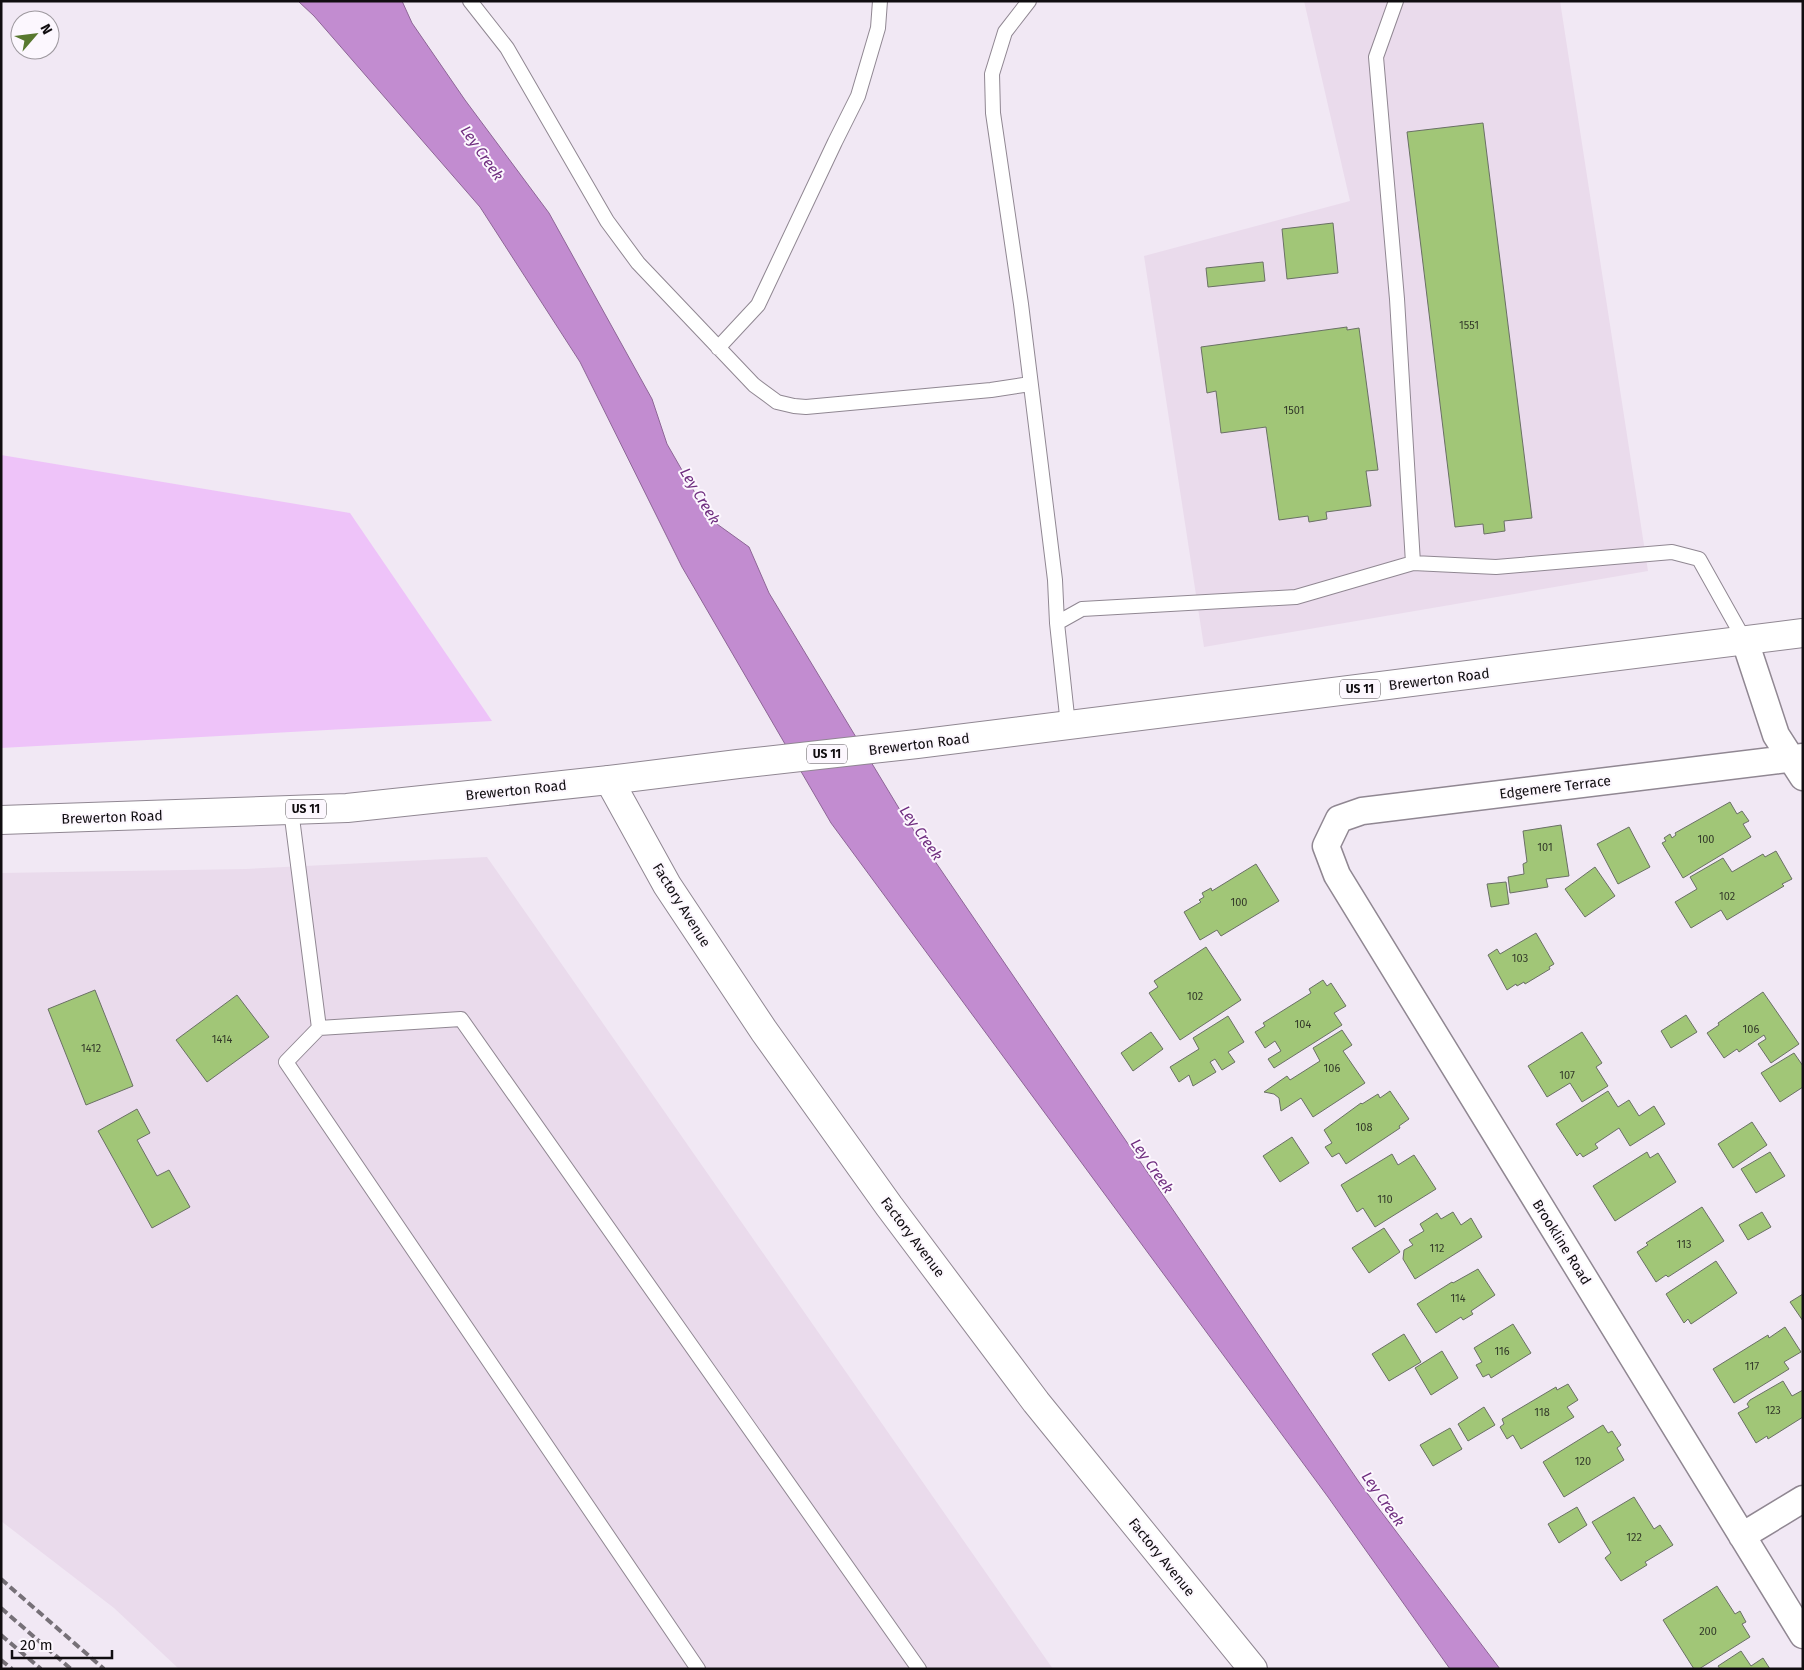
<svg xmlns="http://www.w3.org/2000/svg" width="1804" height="1670" font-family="'Fira Sans',sans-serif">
	<rect width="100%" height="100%" fill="#f1e8f4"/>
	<!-- built -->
	<path fill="#eadbec" d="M1304 1H1560L1648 571 1204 647 1144 256 1350 201Z
		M487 857 1053 1669H179L114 1608 1 1521V873L246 869Z"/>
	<!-- green -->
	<path fill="#eec3f9" d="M1 455 350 513 492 721 1 748Z"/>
	<!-- water -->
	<path fill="#c28cd0" stroke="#8d6696" d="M298 1H402L412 23 465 100 549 213 652 399 667 444 710 519 749 547 769 593 900 810 1361 1485 1500 1669H1450L1328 1497 831 823 682 567 580 362 480 207 314 16Z"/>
	<!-- building -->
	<path fill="#a1c677" stroke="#6a7065" d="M1483 123 1532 518 1504 521 1505 531 1484 534 1483 524 1455 527 1407 132Z
		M1333 223 1338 273 1287 279 1282 229Z
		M1263 262 1265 281 1208 287 1206 268Z
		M1347 327V330L1359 328 1378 470 1366 471 1371 506 1326 512 1327 519 1309 522 1308 516 1279 520 1266 427 1221 433 1216 391 1207 393 1201 347Z
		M1730 802 1737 814 1742 811 1749 821 1743 824 1751 837 1683 878 1662 843 1666 841 1664 838 1670 834 1672 838 1676 835 1675 833Z
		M1561 825 1569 876 1546 879 1548 887 1510 893 1508 877 1524 874 1523 864 1527 862 1523 831Z
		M1629 827 1650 867 1618 884 1597 844Z
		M1776 851 1792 879 1782 884 1784 886 1727 920 1721 910 1691 928 1675 902 1697 889 1690 877 1723 858 1732 872 1763 854 1765 857Z
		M1256 864 1279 901 1221 936 1217 930 1200 940 1184 912 1201 902 1199 900 1204 897 1202 893 1211 888 1212 891Z
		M1595 867 1615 896 1585 917 1565 889Z
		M1506 882 1509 904 1491 907 1487 884Z
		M1536 933 1554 964 1549 967 1550 969 1525 984 1524 982 1517 986 1516 984 1507 990 1488 955 1497 949 1500 954Z
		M1206 947 1241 1000 1180 1040 1149 993 1158 987 1154 981Z
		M1323 980 1327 986 1331 983 1346 1006 1334 1013 1342 1025 1274 1068 1268 1059 1281 1051 1275 1041 1265 1048 1255 1032 1265 1026 1263 1023 1311 993 1309 989Z
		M95 990 133 1086 86 1105 48 1009Z
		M1763 992 1799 1044 1771 1063 1758 1044 1766 1039 1764 1035 1739 1052 1737 1049 1724 1058 1707 1033 1719 1025 1718 1023Z
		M237 995 269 1037 207 1082 176 1040Z
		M1686 1015 1697 1032 1671 1048 1661 1031Z
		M1228 1016 1244 1042 1228 1052 1235 1062 1222 1070 1215 1059 1210 1062 1216 1072 1193 1086 1189 1075 1179 1082 1170 1067 1199 1049 1193 1038Z
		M1342 1030 1352 1045 1343 1051 1365 1083 1313 1117 1301 1098 1281 1111 1279 1098 1274 1094 1264 1092 1287 1076 1290 1080 1320 1061 1313 1048Z
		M1151 1032 1163 1049 1133 1071 1121 1053Z
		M1582 1032 1602 1063 1596 1067 1608 1086 1582 1102 1570 1083 1547 1097 1528 1066Z
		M1794 1053 1803 1066V1087L1780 1102 1761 1073Z
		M1390 1091 1409 1119 1399 1126 1400 1128 1346 1164 1339 1153 1332 1157 1325 1147 1332 1143 1324 1130 1361 1103 1362 1104 1378 1094 1380 1098Z
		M1608 1091 1618 1107 1629 1100 1639 1116 1654 1106 1665 1124 1630 1146 1619 1128 1595 1144 1598 1148 1583 1157 1580 1153 1577 1156 1556 1124Z
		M137 1109 150 1133 137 1140 157 1176 169 1170 190 1207 152 1228 98 1131Z
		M1752 1122 1767 1145 1733 1168 1718 1144Z
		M1292 1137 1309 1163 1280 1182 1263 1156Z
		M1647 1152 1650 1158 1658 1153 1676 1182 1615 1221 1593 1186Z
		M1770 1152 1785 1176 1756 1193 1741 1169Z
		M1392 1154 1398 1165 1414 1155 1436 1189 1375 1227 1363 1208 1357 1212 1341 1185Z
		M1702 1207 1724 1241 1668 1277 1666 1275 1656 1282 1637 1252 1648 1245 1646 1243Z
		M1453 1212 1461 1225 1471 1218 1482 1237 1415 1279 1403 1259 1404 1250 1413 1245 1409 1240 1424 1231 1420 1224 1437 1213 1441 1219Z
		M1762 1212 1771 1227 1748 1240 1739 1225Z
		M1384 1228 1400 1252 1369 1273 1352 1248Z
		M1716 1261 1737 1293 1691 1324 1688 1319 1684 1323 1666 1294Z
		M1478 1269 1495 1295 1471 1311 1473 1314 1463 1320 1461 1317 1436 1333 1417 1304 1452 1282 1453 1283Z
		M1803 1294V1321L1790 1302Z
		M1513 1324 1531 1353 1491 1378 1489 1374 1483 1377 1476 1365 1482 1362 1474 1348Z
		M1785 1327 1801 1352 1784 1362 1789 1369 1734 1403 1713 1369 1768 1335 1769 1338Z
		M1404 1334 1421 1362 1389 1381 1372 1354Z
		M1442 1351 1458 1378 1431 1395 1415 1368Z
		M1783 1381 1792 1396 1803 1390V1417L1768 1439 1767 1436 1756 1443 1738 1413 1749 1407 1747 1404 1750 1400Z
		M1568 1384 1578 1400 1567 1407 1574 1417 1521 1449 1513 1435 1507 1439 1500 1427 1504 1424 1502 1419 1556 1387 1557 1390Z
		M1484 1407 1495 1425 1468 1441 1458 1424Z
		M1603 1425 1608 1433 1612 1431 1621 1445 1617 1448 1624 1460 1564 1497 1543 1462Z
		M1450 1428 1462 1449 1433 1466 1420 1445Z
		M1634 1497 1654 1529 1660 1525 1673 1545 1645 1562 1647 1565 1621 1581 1605 1558 1611 1553 1592 1522Z
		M1577 1507 1587 1525 1559 1543 1548 1524Z
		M1717 1586 1735 1614 1740 1611 1746 1622 1742 1624 1750 1637 1699 1669H1694L1663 1620Z
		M1741 1651 1751 1666 1763 1658 1770 1669H1720L1718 1666Z"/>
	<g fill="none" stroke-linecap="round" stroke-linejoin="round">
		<!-- lane casing -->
		<g stroke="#908792" stroke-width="16">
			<path id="lane" d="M470 1 507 48 607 221 638 263 754 385 777 402 794 406 806 407 991 390 1030 384
				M1029 1 1005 32 992 74 993 113 1021 304 1055 580 1057 623
				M1396 1 1376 57 1397 299 1413 563 1496 567 1672 552 1699 559 1745 641
				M718 348 758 305 835 142 858 96 878 28 880 1
				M1068 725 1057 623 1082 609 1296 597 1413 563
				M291 810 319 1028
				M698 1669 286 1062 319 1028 461 1019 919 1669"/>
		</g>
		<!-- street casing -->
		<g stroke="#908792" stroke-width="29">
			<path id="street" d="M1745 641 1776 735 1803 777
				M1803 757 1362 811 1339 819 1326 846 1337 875 1803 1635
				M1742 1536 1803 1499"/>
		</g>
		<!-- secondary casing -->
		<g stroke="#908792" stroke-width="30">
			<path id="secondary" d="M609 780 667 885 764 1031 889 1206 1036 1402 1253 1669"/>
		</g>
		<!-- primary casing -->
		<g stroke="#908792" stroke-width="30">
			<path id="primary" d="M1 820 347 808 609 780 738 764 917 744 1803 633"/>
		</g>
		<!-- lane -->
		<use href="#lane" stroke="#fff" stroke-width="14"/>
		<!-- street -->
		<use href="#street" stroke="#fff" stroke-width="26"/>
		<!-- secondary -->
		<use href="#secondary" stroke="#fff" stroke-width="28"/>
		<!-- primary -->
		<use href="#primary" stroke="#fff" stroke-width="28"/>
		<!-- rail -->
		<path stroke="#767077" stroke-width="4" stroke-dasharray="8 4" stroke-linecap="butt" d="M1 1579 104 1669
			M1 1608 71 1669
			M1 1635 41 1669
			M1 1660 12 1669"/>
	</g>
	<g text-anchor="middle" stroke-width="4" stroke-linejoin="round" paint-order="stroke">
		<!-- number labels -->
		<g font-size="11" fill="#343b2a">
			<text x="1469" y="329">1551</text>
			<text x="1294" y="414">1501</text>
			<text x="1706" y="843">100</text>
			<text x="1545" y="851">101</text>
			<text x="1727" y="900">102</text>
			<text x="1239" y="906">100</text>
			<text x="1520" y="962">103</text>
			<text x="1195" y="1000">102</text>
			<text x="1303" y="1028">104</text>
			<text x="1751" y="1033">106</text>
			<text x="222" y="1043">1414</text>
			<text x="91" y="1052">1412</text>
			<text x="1332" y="1072">106</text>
			<text x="1567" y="1079">107</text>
			<text x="1364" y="1131">108</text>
			<text x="1385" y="1203">110</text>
			<text x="1684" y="1248">113</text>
			<text x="1437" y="1252">112</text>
			<text x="1458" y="1302">114</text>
			<text x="1502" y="1355">116</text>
			<text x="1752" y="1370">117</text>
			<text x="1773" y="1414">123</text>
			<text x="1542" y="1416">118</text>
			<text x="1583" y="1465">120</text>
			<text x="1634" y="1541">122</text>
			<text x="1708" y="1635">200</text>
		</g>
		<!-- shield labels -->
		<g fill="#fcf7fe" stroke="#575357" stroke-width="1">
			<rect x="1340" y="679.5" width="40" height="19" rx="4"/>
			<rect x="807" y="744.5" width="40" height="19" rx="4"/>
			<rect x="286" y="799.5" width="40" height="19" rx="4"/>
		</g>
		<g font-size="12" font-weight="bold" fill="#100d10">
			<text x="1360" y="693">US 11</text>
			<text x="827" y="758">US 11</text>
			<text x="306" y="813">US 11</text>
		</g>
		<!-- street labels -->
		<g font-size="14" fill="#100d10" stroke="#fcf7fe">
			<text transform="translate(1439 679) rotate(-7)" y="5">Brewerton Road</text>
			<text transform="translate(919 744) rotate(-7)" y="5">Brewerton Road</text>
			<text transform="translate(1555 787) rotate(-7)" y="5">Edgemere Terrace</text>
			<text transform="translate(516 790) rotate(-6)" y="5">Brewerton Road</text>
			<text transform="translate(112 817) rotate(-2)" y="5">Brewerton Road</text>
			<text transform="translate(682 905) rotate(58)" y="5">Factory Avenue</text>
			<text transform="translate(913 1237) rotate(53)" y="5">Factory Avenue</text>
			<text transform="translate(1562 1242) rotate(58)" y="5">Brookline Road</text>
			<text transform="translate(1162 1557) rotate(51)" y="5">Factory Avenue</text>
		</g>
		<!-- water labels -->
		<g font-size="15" font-style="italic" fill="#6f2d7f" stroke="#fcf7fe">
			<text transform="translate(482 153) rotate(55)" y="5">Ley Creek</text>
			<text transform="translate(700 496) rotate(59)" y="5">Ley Creek</text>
			<text transform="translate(921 833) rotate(55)" y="5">Ley Creek</text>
			<text transform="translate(1152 1166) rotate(55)" y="5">Ley Creek</text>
			<text transform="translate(1383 1499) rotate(55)" y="5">Ley Creek</text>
		</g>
	</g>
	<!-- border -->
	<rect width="1804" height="1670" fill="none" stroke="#100d10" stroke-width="5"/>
	<!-- north arrow -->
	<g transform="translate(35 35) rotate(62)"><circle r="24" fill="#fcf7fe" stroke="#9e999f"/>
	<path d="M0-4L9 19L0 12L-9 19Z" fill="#58782f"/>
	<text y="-8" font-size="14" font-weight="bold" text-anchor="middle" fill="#100d10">N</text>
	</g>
	<!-- scale -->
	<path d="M12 1650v8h100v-8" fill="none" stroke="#100d10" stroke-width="2.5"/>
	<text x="20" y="1650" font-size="15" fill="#100d10" stroke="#fcf7fe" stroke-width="4" paint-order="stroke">20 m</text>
</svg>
